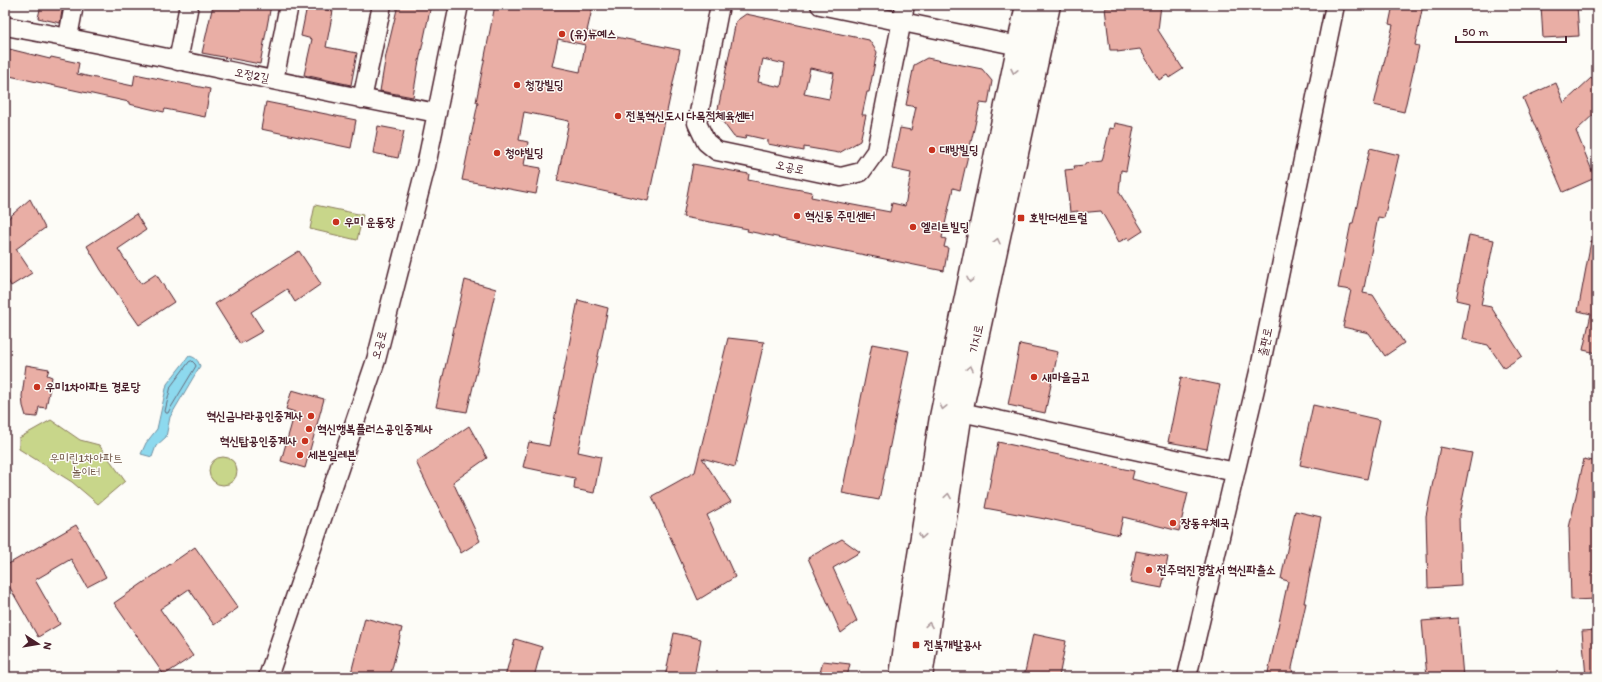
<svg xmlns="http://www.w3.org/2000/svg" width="1602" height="682" font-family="Itim,'Poor Story',sans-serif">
	<rect width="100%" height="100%" fill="#fdfcf7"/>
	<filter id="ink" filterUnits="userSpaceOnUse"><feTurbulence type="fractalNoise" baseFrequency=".025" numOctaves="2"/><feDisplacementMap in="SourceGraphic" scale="8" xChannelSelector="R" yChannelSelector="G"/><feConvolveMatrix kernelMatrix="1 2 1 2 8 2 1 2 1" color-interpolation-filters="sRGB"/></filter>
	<g filter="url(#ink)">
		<!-- green -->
		<path fill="#c8d68a" stroke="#897a5a" d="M315 205 363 215 357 240 310 229Z
			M51 420 80 440 99 445 125 481 98 504 72 482 19 449V438Z
			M209 471a14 14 0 1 1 28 0a14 14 0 1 1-28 0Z"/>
		<!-- water -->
		<path fill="#8dd9ee" stroke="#728fa0" d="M189 356C195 357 198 360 200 366L170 417 166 437 156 446 152 457 141 454 146 443 157 429 167 384Z"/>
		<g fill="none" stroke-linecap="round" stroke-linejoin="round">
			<!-- shore -->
			<path stroke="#656979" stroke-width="1" d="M192 361 195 364 196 366 170 409 168 413H166L165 411 171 386 189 362Z"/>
		</g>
		<!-- building -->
		<path fill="#e9aea5" stroke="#4a1f2b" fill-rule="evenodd" d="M41 5H63L60 23 38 18Z
			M213 5H271L260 64 202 53Z
			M398 5H431L418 66 413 97 380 91 386 55Z
			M495 5H593L587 31 680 50 648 201 557 181 569 121 524 112 519 140 528 142 524 165 541 168 536 194 462 180 478 103 476 102ZM558 39 585 45 580 72 552 66Z
			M1114 5H1161L1158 30 1183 69 1169 78 1167 75 1159 80 1140 49 1117 52V50H1110L1105 8 1114 7Z
			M1393 5H1423L1415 45 1419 46 1404 112 1374 105 1393 25 1389 24Z
			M1541 5H1577L1579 36 1543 38Z
			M307 6 333 11 326 47 357 53 351 85 304 75 312 39 301 36Z
			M746 14 869 40 877 52 869 92H867L862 115H866L860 141 839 153 804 147V151L768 144V140L746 135 745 139 734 137 717 114 736 21ZM763 59 785 64 781 87 758 82ZM810 68 834 73 829 99 804 94Z
			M5 48 50 59 51 57 79 63 77 74 133 86 135 74 210 89 205 117 165 109 164 112 129 104V102L5 75Z
			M927 58 982 69 992 81 988 104 980 103 960 190 953 188 942 238 946 239 944 247 948 248 944 271 747 231 748 229 683 217 693 164 749 174 748 180 812 192 811 197 890 212 892 203 905 206 911 173 892 169 900 128 911 130 916 107 906 105 914 65Z
			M1591 78 1597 84V111L1576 131 1595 178 1563 192 1523 98 1556 83 1564 103Z
			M266 102 356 120 351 148 261 129Z
			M1115 123 1134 127 1126 171 1121 170 1119 192 1143 231 1129 240 1128 237 1119 242 1101 211 1078 213V211L1070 212 1065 170 1075 169 1074 166 1085 165V163L1102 161 1110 128 1114 129Z
			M378 126 404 131 398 158 373 153Z
			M1370 148 1399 155 1384 218 1378 217 1363 293 1373 295 1404 343 1385 356 1369 333 1343 327 1351 290 1338 288 1351 223H1353Z
			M30 199 45 228 16 249 32 273 11 286 5 275V221Z
			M136 214 146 230 118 249 141 284 156 274 174 302 139 325 101 270 87 246Z
			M1469 235 1494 240 1481 305 1491 307 1522 356 1504 368 1488 345 1462 339 1469 303 1456 300Z
			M1591 241H1597V353L1583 350 1591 314 1578 311Z
			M299 251 321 284 295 302 287 289 251 312 263 331 240 344 215 304Z
			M465 280 496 289 467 412 436 407Z
			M578 300 608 308 578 452 601 457 594 493 574 489 575 478 523 467 529 442 549 446Z
			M728 338 764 342 735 467 702 458 731 502 707 515 735 577 698 600 652 496 695 472Z
			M872 344 909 351 879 500 842 493Z
			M1020 344 1058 352 1045 413 1008 405Z
			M26 365 49 369 47 375 52 377 46 408 39 407 37 417 26 416 23 406 22 396Z
			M1181 377 1220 385 1207 449 1168 442Z
			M292 390 324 399 305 468 281 461 295 412 286 409Z
			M1313 405 1380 420 1367 479 1300 465Z
			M469 426 487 458 453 482 480 541 461 553 416 462Z
			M998 442 1134 471 1132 479 1188 493 1179 531 1123 517 1119 535 1045 518V519L985 508Z
			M1440 447 1472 453 1459 516 1461 586 1428 588 1426 516Z
			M1584 459 1597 462V599L1571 600 1569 528Z
			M1295 511 1321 517 1304 603H1306L1292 668 1293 677H1267L1288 581 1281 579Z
			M76 525 106 577 87 587 71 559 35 580 60 624 38 637 5 579V566Z
			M842 539 860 552 833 568 857 621 841 633 808 558Z
			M195 547 238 608 214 625 189 589 160 609 193 656 164 675 114 603Z
			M1136 551 1168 557 1162 588 1130 582Z
			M365 618 402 628 390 677H350Z
			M1458 618 1463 677H1427L1422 621Z
			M1597 630V677H1586L1582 631Z
			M674 633 701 639 694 677H665Z
			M1033 634 1066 641 1059 677H1024Z
			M515 639 542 647 534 677H505Z
			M823 661 850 664 847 677H819Z"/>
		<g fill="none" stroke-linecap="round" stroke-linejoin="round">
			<!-- minor casing -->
			<g stroke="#4a1f2b" stroke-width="21">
				<path id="minor" d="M720 5 697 123 706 142 717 151 841 177 861 172 876 151 905 5
					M820 5 1019 46 1029 53
					M5 26C149 52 292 86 437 113
					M68 37 74 5
					M178 61 189 5
					M274 80 289 5
					M362 99 382 5
					M961 412 1235 472
					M268 677 376 360 426 166 459 5
					M1187 677 1261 363 1335 5"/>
			</g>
			<!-- tertiary casing -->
			<g stroke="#4a1f2b" stroke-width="25">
				<path id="tertiary" d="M901 677 907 631 941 417 1027 5
					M921 677 961 412 1049 5"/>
			</g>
			<!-- minor -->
			<use href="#minor" stroke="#fdfcf7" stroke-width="18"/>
			<!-- tertiary -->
			<use href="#tertiary" stroke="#fdfcf7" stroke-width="22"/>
		</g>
		<!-- one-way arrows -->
		<defs><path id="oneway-chevron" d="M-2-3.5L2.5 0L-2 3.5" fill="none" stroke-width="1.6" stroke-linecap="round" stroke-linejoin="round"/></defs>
		<g stroke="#ac999b">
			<use href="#oneway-chevron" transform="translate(1014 71) rotate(102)"/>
			<use href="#oneway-chevron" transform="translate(997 241) rotate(-77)"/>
			<use href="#oneway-chevron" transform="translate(970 280) rotate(102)"/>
			<use href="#oneway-chevron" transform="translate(970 368) rotate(-78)"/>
			<use href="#oneway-chevron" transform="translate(943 407) rotate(102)"/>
			<use href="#oneway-chevron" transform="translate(948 496) rotate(-81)"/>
			<use href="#oneway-chevron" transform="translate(922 536) rotate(99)"/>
			<use href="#oneway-chevron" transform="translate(929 625) rotate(-81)"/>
		</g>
	</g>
	<!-- markers -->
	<g fill="#c8321e" stroke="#fdfcf7" stroke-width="1.5">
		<circle cx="562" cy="34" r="4"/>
		<circle cx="517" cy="85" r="4"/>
		<circle cx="618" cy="116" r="4"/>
		<circle cx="932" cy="150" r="4"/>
		<circle cx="497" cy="153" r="4"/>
		<circle cx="797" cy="216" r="4"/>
		<rect x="1017" y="214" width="8" height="8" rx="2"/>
		<circle cx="336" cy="222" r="4"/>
		<circle cx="913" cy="227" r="4"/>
		<circle cx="1034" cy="377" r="4"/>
		<circle cx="37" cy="387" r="4"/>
		<circle cx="311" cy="416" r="4"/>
		<circle cx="309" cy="429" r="4"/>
		<circle cx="305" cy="441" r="4"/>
		<circle cx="300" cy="455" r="4"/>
		<circle cx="1173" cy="523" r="4"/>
		<circle cx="1149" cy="570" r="4"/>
		<rect x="912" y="641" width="8" height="8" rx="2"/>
	</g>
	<g text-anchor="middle" stroke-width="3" stroke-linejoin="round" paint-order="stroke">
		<!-- poi labels -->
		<g font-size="12" font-weight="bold" fill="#4a1f2b" stroke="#fdfcf7" text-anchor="start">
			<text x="570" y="38">(유)뉴예스</text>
			<text x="525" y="89">청강빌딩</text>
			<text x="626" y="120">전북혁신도시 다목적체육센터</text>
			<text x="940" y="154">대방빌딩</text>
			<text x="505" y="157">청야빌딩</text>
			<text x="805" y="220">혁신동 주민센터</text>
			<text x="1029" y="222">호반더센트럴</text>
			<text x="344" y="226">우미 운동장</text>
			<text x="921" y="231">엘리트빌딩</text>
			<text x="1042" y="381">새마을금고</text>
			<text x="45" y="391">우미1차아파트 경로당</text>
			<text x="303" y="420" text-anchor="end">혁신금나라공인중계사</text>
			<text x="317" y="433">혁신행복플러스공인중계사</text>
			<text x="297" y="445" text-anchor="end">혁신탑공인중계사</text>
			<text x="308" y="459">세븐일레븐</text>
			<text x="1181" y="527">장동우체국</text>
			<text x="1157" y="574">전주덕진경찰서 혁신파출소</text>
			<text x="924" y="649">전북개발공사</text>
		</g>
		<!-- street labels -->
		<g font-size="12" fill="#4a1f2b" stroke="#fdfcf7">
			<text transform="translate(252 75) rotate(11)" y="4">오정2길</text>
			<text transform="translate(790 167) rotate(12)" y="4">오공로</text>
			<text transform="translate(976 339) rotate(-78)" y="4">기지로</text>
			<text transform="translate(1265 342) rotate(-78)" y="4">출판로</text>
			<text transform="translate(379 345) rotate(-75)" y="4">오공로</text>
		</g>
		<!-- park labels -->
		<g font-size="12" fill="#705648" stroke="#fdfcf7">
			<text x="86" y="462">우미린1차아파트<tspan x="86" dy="14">놀이터</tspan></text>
		</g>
	</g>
	<!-- margin -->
	<rect width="1602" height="682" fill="none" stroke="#fdfcf7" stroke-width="20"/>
	<rect x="10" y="10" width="1582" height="662" fill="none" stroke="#4a1f2b" stroke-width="1.5" filter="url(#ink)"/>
	<!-- north arrow -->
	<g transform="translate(38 644) rotate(102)" stroke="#fdfcf7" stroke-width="3" paint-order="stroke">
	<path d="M0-3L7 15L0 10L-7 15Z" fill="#4a1f2b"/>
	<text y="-6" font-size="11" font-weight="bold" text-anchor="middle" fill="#4a1f2b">N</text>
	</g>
	<!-- scale -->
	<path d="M1456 36v6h110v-6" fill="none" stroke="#4a1f2b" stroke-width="2"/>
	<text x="1462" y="36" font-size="12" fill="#4a1f2b" stroke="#fdfcf7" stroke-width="3" paint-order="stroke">50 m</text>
</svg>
